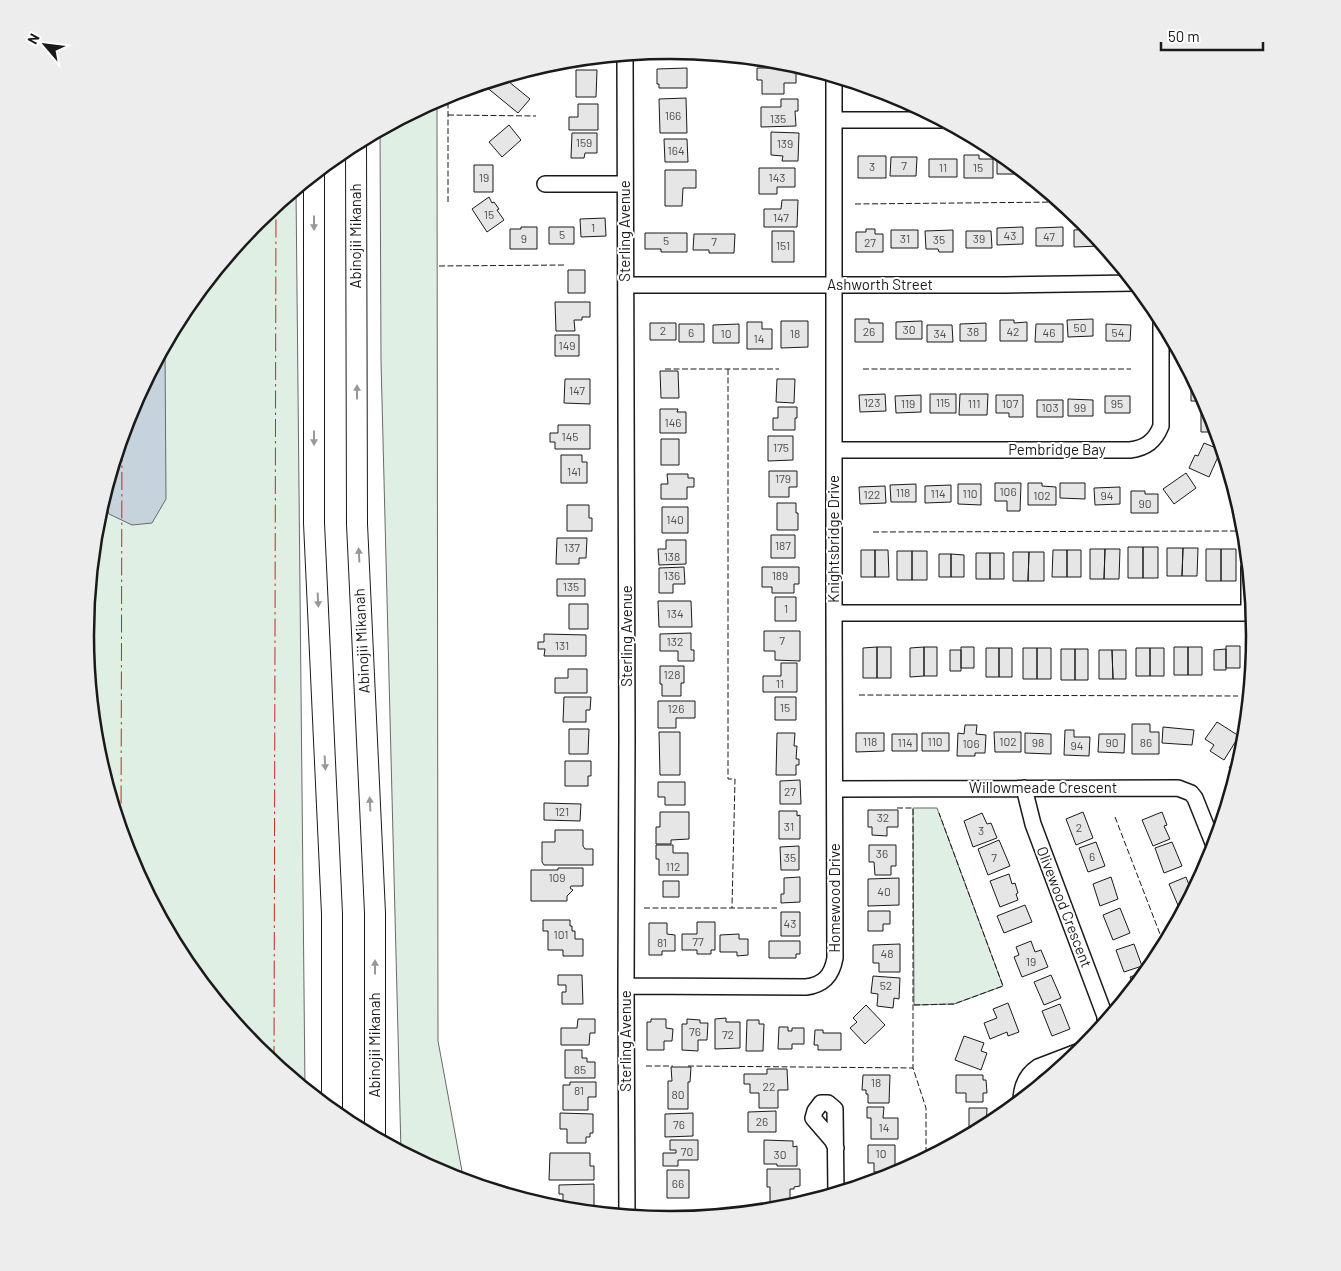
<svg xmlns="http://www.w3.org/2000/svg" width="1341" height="1271" font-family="Barlow,sans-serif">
	<rect width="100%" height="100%" fill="#fff"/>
	<!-- green -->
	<path fill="#e0efe3" stroke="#6a6a6a" d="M437 100 438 1041 464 1182 446 1176 401 1152 381 361 380 130Z
		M296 189 305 1089 256 1049 184 961 129 859 96 749 85 635 96 521 130 411 184 310 257 221Z
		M913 808H937L1003 986 954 1004 914 1005Z"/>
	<!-- water -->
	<path fill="#c6d2dc" stroke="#6a6a6a" d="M165 346 166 499 152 523 132 525 109 514 103 498 130 411Z"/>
	<!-- building -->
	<path fill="#e6e6e6" stroke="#1a1a1a" d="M671 50H674V56H658L657 51Z
		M687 68V88H659V84H657V69Z
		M757 68H796V83H784V94H762V80H757Z
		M576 70H597L596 97H576Z
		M503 77 530 99 518 113 485 86 488 82Z
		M686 98 687 133H660L659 99Z
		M781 99H798V111H795L796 126 761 127V107H781Z
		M578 104H598V130H569V117H578Z
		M509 125 521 140 502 157 489 142Z
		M771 132 799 133 798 161H782L783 156 771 155Z
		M572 133H597V153H585L584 158H571Z
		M664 139H687L688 162H665Z
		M964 155H979V159H993V178H964Z
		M858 156H886V178H858Z
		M891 157H917L916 176H890Z
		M997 157H1007L1022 170V174H997Z
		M929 159H957V177H929Z
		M474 165H493V192H474Z
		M759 168H795V187H777V194H759Z
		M665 170H696V188H683L682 206H665Z
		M489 197 492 203 494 202 499 209 497 210 504 220 487 232 472 209Z
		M782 200H798L797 227H764V209H781Z
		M605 218 606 236 581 237 580 219Z
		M521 227H537V249H510V229H521Z
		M549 227H574V244H549Z
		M1023 227V244L997 245V228Z
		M1063 227V246H1036V228Z
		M866 229H875V234H883V252H856V232H866Z
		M1091 229 1100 240V246L1074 247V230Z
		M891 230H918V248H891Z
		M953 230V252H939L938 249H926L925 231Z
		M772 231H794V262H772Z
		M966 231H991L992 248H966Z
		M645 233H687V252H661V249H645Z
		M694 234H735L734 253H709V250H693Z
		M568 270H585V293H568Z
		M555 302H590V317H582V320H574L575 331H556Z
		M855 319H869V323H883V342H855Z
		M1093 319V336L1068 337 1067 320Z
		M1000 320H1014V323L1027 322V341H1000Z
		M781 321H808V347L781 348Z
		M922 321V339H896V322Z
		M747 322H762V329H772V349H747Z
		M650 323H676V340H650Z
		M986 323V341H960V324Z
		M679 324H704V342H679Z
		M739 324V343H713V325Z
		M1036 324H1063V342H1035Z
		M1106 324 1131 325 1130 341H1106Z
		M927 325H952L953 342H927Z
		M555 335H579V356H555Z
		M660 371H678L679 398H661Z
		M1191 375H1192L1206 401H1191Z
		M565 379H590V404L564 403Z
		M777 379H795L794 403 776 402Z
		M885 394 886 411 860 412 859 395Z
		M930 394H956V413H930Z
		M960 394H988L987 415H959Z
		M921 395V412L896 413 895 396Z
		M996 395H1023V417H1009V413H996Z
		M1105 396H1130V413H1105Z
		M1068 399 1093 400V416H1068Z
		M1037 400H1063V417H1037Z
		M1201 405H1208L1212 412 1218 432H1201Z
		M778 407H797V418H795V430H773V418H778Z
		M660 409H678L677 412H686V433H660Z
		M558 425H590V449H555V442H550V433H558Z
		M768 436H793V460L768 461Z
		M661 439H679V465H661Z
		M1204 443 1221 450 1209 477 1189 468 1195 455 1198 456Z
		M561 455H582V462H587V483H561Z
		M769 471H797V487H789V497H769Z
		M1186 473 1196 488 1174 504 1163 489Z
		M667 474H688V478H694V487H687V499H661V484H668Z
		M995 483H1021L1020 511H1007V501H995Z
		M1028 483H1042V486L1056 487V505H1028Z
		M1060 483H1085V499L1060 498Z
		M916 484V502H891L890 485Z
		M958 484H981V505L958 504Z
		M951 485V502L925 503V486Z
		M885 486 886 503 860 504 859 487Z
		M1120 487V504L1095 505 1094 488Z
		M1131 491H1145V494H1158V513H1131Z
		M777 503H796V513H798V530H777Z
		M567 505H589V518H592V531H567Z
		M662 507H688V533H662Z
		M771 535H795V558H771Z
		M557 538H587L586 558H579V564H556Z
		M666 540H686V564L659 565 658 549H666Z
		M1128 547H1143V578H1128Z
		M1143 547H1158V578H1143Z
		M1167 548H1183L1182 576H1167Z
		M1183 548H1198L1197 576H1182Z
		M1090 549H1105L1104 579H1090Z
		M1105 549H1120L1119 579H1104Z
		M1206 549H1221V581H1206Z
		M1221 549H1236V581H1221Z
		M861 550H875V577H861Z
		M875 550H888L889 577H875Z
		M1053 550H1067V577H1052Z
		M1067 550H1081V577H1067Z
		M897 551H912V580H897Z
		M912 551H927V580H912Z
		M1013 552H1029L1028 581H1013Z
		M1029 552H1044V581H1028Z
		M976 553H990V579H976Z
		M990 553H1004V579H990Z
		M939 554H951V577H939Z
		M951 554 964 555V577H951Z
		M684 567 685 584H673V593H659V568Z
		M762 567H799V584H794V593H772V587H762Z
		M557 579H585V596H557Z
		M775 597H796V621H775Z
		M658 601H691L692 627H659Z
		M569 604H588V629H569Z
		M764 631H800V661L775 660V651H764Z
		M691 633V650H694V661H678V651H660V634Z
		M544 634 586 635V656H544L545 649H538V642H544Z
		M1226 646H1240V668H1226Z
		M877 647V678H863V648Z
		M877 647H891V678H877Z
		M924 647V676L910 677V648Z
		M924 647H937V676H924Z
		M961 647H974V668H961Z
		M1174 647H1188V675H1174Z
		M1188 647H1202V675H1188Z
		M986 648H999V677H986Z
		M999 648H1012V677H999Z
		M1023 648H1037V679H1023Z
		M1037 648H1051V679H1037Z
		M1136 648H1150V676H1136Z
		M1150 648H1164V676H1150Z
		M1061 649H1075V680H1061Z
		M1075 649H1088V680H1075Z
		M1226 649V670H1214V650Z
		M1250 649H1255L1252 676H1250Z
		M950 650H961V671H950Z
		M1099 650H1112L1113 679H1099Z
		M1112 650H1126V679H1113Z
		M781 663H797V692H763V676H781Z
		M660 666H684V683H681V696H662V684H660Z
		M568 669H587V693H555V678H568Z
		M564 697H591L590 710H586V722H563Z
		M775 697H796V720H775Z
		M658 701H695V718H676V728H658Z
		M1217 722 1239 736 1224 760 1210 751 1214 745 1205 739Z
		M1132 724H1150V732H1159V754H1132Z
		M965 725H977L976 734 986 735 985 753H975V756H957L958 733 964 734Z
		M1163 727 1194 730 1192 745 1162 743Z
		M569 729H589L588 754H569Z
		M1065 730H1074V737H1090L1089 756 1064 755Z
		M659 732H680V775H660Z
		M994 732H1021V752H995Z
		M777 733H795L794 746H797L796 759H799V765H796V775H776Z
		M856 733H884V751L856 752Z
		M922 733H949V751H922Z
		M1025 733 1051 734V754L1025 753Z
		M892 734H917V751H892Z
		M1099 734H1125L1124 753 1098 752Z
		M565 761H591V776H588V786H565Z
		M1241 763 1235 782 1229 767Z
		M800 780 801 804H780V781Z
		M658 782H685V805H665V797H658Z
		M544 803 581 804 580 821 544 820Z
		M868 810H898V827H887V836L872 835V827H868Z
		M779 811H797V816L800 815V839H779Z
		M660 812H689V839L671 840V844H656V827H660Z
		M1083 812 1093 838 1076 845 1066 819Z
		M1162 812 1167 825 1164 826 1170 839 1153 846 1142 820Z
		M982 813 987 824 991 823 997 838 973 847 964 821Z
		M555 830H583V846L585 849H593V865H544L542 862V842H555Z
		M999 840 1010 866 988 875 978 849Z
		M1096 842 1105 866 1088 872 1079 848Z
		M1172 842 1182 866 1164 873 1155 848Z
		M656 845H673V853H688V875H659V859H656Z
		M869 845H896V866H891V875H875L874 862H869Z
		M799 846V870H781L780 847Z
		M558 868H583V886H571L570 888 573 890 567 896V901H531V870H558Z
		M1009 874 1012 884 1015 883 1018 893 1016 894 1018 900 1000 907 990 881Z
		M800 877V902L781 903V894H784V878Z
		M1111 877 1118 899 1100 906 1093 884Z
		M1186 877 1193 895 1186 907 1180 910 1169 884Z
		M899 878V905L868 906V879Z
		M663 881H679V897H663Z
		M1025 905 1032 922 1004 933 997 916Z
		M1120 908 1130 933 1113 940 1103 915Z
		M868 911H890V924H883V931H868Z
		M781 912H800V936H781Z
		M543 920H570V926H572V931H575V939H583V956H563V950H548V931H543Z
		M697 922H715V950H711V954H697V950H682V934H697Z
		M649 923H667V934L675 935V951H662V955H649Z
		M739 934V939H748V955L737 956V952H720V935Z
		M769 941H800V954H796V958H769Z
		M1031 941 1035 952 1041 950 1048 967 1022 977 1014 957 1019 955 1016 947Z
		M900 944V972H879V963H873V945Z
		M1134 944 1142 966 1124 972 1116 950Z
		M1147 970 1148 972 1135 988 1130 977Z
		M558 975H582L583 1004H562V992H566V985H558Z
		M1051 975 1061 998 1044 1005 1034 982Z
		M873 976 900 978 899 999 894 998 893 1008 877 1006 878 994 871 993Z
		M1008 1003 1019 1032 1008 1036 1007 1032 990 1039 984 1023 997 1018 993 1009Z
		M1060 1004 1070 1029 1052 1036 1042 1011Z
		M866 1005 885 1025 865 1044 850 1028 857 1022 853 1018Z
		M726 1018V1022H740V1048L715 1049V1019Z
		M578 1019H595V1033H590L589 1045H561V1028H577Z
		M651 1019H666V1028L673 1029 672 1041H664V1050H647V1022H651Z
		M687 1019 700 1020V1023H708L707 1040H698V1051L682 1050V1024H687Z
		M747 1020H759V1024H764L763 1051H746Z
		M779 1027H788V1031H792V1028H804V1044H792V1049H778Z
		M815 1030H823V1033H841V1050H818V1045H814Z
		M964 1036 984 1043 981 1051 987 1053 981 1070 955 1060Z
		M565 1050H582V1058H587V1062H595V1078H565Z
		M671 1067H691L690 1082H688V1109H668V1081H672Z
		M767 1069H787L788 1090H778V1108H759V1093H750V1084H744V1074H767Z
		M863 1075H890L889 1103H868V1094H866V1090H862Z
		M956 1075H983V1080H986L987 1093H983V1102H966V1093H956Z
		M570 1082H596V1097H588V1110H563V1085H570Z
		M867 1107H884L883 1118H898V1139H871V1118H867Z
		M969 1108H987L986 1127 969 1137Z
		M776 1111V1132H748V1112Z
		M560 1113 593 1114V1133H590V1137H586V1143H567V1129H560Z
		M693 1113V1136L665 1137V1114Z
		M670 1140H698V1160H678V1166H663V1153H676V1150H670Z
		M764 1140 793 1141V1147L797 1146V1166H777V1164H764Z
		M868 1145H895V1172H874V1163H868Z
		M550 1153H590V1166H594V1180H549Z
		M767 1169H800V1186L794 1187V1189H790V1206H770V1187H767Z
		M667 1170H689V1198H667Z
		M594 1184V1213L563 1210V1194H559V1185Z
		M663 1212 691 1215 690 1219 670 1221 662 1220Z"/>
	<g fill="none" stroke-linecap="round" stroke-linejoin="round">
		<!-- minor casing -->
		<g stroke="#1a1a1a" stroke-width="18">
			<path id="minor" d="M625 54 627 739 626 986 627 1217
				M834 76V613H1254
				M834 120H942
				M545 184H625
				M626 285H1004L1135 283
				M834 450H1130C1146 448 1155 441 1161 426V317
				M1249 568V613
				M1024 788 1033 824 1105 1016V1024
				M835 789 1178 788 1191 793 1195 798 1215 848
				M626 986 806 987C824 985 832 975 835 958L834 613
				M1021 1102C1021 1087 1026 1075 1038 1067L1085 1049
				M836 1194 835 1109 828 1103H821L815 1111 813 1118 832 1140 836 1148"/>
		</g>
		<!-- major casing -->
		<g stroke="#1a1a1a" stroke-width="22">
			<path id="major" d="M356 143 357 524 375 913V1138
				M314 174V523L332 914V1112"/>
		</g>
		<!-- minor -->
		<use href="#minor" stroke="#fff" stroke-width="15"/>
		<!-- major -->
		<use href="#major" stroke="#fff" stroke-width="20"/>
		<!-- fence -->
		<path stroke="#1a1a1a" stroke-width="1" stroke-dasharray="6 2.5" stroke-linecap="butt" d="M448 94V204
			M448 115 536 116
			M855 204 1061 202
			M439 266 566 265
			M665 369H779
			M728 369V779H735L732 908
			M863 369H1131
			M873 532 1238 531
			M859 695 1238 696
			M897 808H913V1068
			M1115 817 1165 947
			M644 908H777
			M914 1005 954 1004 1003 986 939 813
			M646 1066H673
			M688 1066 913 1068 926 1108V1159"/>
		<!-- power -->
		<path stroke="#c62828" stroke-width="1" stroke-dasharray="18 4 2.5 4" stroke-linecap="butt" d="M121 832 122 438
			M274 1064 276 205"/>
	</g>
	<!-- one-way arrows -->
	<defs><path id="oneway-solid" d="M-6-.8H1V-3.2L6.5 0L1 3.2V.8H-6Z" transform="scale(1.25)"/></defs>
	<g fill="#989898">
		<use href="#oneway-solid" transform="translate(314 223) rotate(90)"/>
		<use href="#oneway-solid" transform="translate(357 392) rotate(-90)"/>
		<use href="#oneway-solid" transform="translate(314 438) rotate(90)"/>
		<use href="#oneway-solid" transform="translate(359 555) rotate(-93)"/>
		<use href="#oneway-solid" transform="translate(318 600) rotate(87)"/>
		<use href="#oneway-solid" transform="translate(325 763) rotate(87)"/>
		<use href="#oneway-solid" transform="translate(370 804) rotate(-93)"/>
		<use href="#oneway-solid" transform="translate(375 967) rotate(-90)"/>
	</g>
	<g text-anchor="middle" stroke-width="4" stroke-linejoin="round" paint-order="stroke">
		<!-- number labels -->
		<g font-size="12" fill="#4d4d4d">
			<text x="673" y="120">166</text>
			<text x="778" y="123">135</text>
			<text x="584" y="147">159</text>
			<text x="785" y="148">139</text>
			<text x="676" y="155">164</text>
			<text x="904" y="170">7</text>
			<text x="872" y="171">3</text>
			<text x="943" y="172">11</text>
			<text x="978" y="172">15</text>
			<text x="484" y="182">19</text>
			<text x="777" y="182">143</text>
			<text x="489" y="219">15</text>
			<text x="781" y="222">147</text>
			<text x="593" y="232">1</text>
			<text x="562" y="239">5</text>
			<text x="1010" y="240">43</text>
			<text x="1049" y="241">47</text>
			<text x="524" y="243">9</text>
			<text x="905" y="243">31</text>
			<text x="979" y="243">39</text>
			<text x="939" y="244">35</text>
			<text x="666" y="245">5</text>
			<text x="714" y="246">7</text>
			<text x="870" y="247">27</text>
			<text x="783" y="250">151</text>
			<text x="1080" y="332">50</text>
			<text x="909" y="334">30</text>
			<text x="663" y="335">2</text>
			<text x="869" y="336">26</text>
			<text x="973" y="336">38</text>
			<text x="1013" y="336">42</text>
			<text x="691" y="337">6</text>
			<text x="1049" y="337">46</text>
			<text x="1118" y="337">54</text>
			<text x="726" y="338">10</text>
			<text x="795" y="338">18</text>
			<text x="940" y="338">34</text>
			<text x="759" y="343">14</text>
			<text x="567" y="350">149</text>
			<text x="577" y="395">147</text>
			<text x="872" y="407">123</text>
			<text x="943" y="407">115</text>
			<text x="908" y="408">119</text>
			<text x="974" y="408">111</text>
			<text x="1010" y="408">107</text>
			<text x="1117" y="408">95</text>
			<text x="1050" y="412">103</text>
			<text x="1080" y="412">99</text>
			<text x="673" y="427">146</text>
			<text x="570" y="441">145</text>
			<text x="781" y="452">175</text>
			<text x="574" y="476">141</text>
			<text x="783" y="483">179</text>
			<text x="1008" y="496">106</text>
			<text x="903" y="497">118</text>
			<text x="938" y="498">114</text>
			<text x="970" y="498">110</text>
			<text x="872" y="499">122</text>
			<text x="1042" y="500">102</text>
			<text x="1107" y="500">94</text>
			<text x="1145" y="508">90</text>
			<text x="675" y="524">140</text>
			<text x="783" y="550">187</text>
			<text x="572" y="552">137</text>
			<text x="672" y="561">138</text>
			<text x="672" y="580">136</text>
			<text x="780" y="580">189</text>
			<text x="571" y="591">135</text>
			<text x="786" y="613">1</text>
			<text x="675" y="618">134</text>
			<text x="782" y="645">7</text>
			<text x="675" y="646">132</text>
			<text x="562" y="650">131</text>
			<text x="672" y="679">128</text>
			<text x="780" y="688">11</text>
			<text x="785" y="712">15</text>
			<text x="676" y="713">126</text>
			<text x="870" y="746">118</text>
			<text x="935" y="746">110</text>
			<text x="1008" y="746">102</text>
			<text x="905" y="747">114</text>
			<text x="1038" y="747">98</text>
			<text x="1112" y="747">90</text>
			<text x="1146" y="747">86</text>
			<text x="971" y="748">106</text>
			<text x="1077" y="750">94</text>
			<text x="790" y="796">27</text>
			<text x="562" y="816">121</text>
			<text x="883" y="822">32</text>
			<text x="789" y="831">31</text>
			<text x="1079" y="832">2</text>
			<text x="981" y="835">3</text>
			<text x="882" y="858">36</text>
			<text x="1092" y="861">6</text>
			<text x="790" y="862">35</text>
			<text x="994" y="862">7</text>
			<text x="673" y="871">112</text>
			<text x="557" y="882">109</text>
			<text x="884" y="896">40</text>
			<text x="790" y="928">43</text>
			<text x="561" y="939">101</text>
			<text x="698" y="946">77</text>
			<text x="662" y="947">81</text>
			<text x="887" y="958">48</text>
			<text x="1031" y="966">19</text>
			<text x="886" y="990">52</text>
			<text x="695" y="1036">76</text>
			<text x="728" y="1039">72</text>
			<text x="580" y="1074">85</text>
			<text x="876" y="1087">18</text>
			<text x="769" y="1091">22</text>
			<text x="579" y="1095">81</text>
			<text x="678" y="1099">80</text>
			<text x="762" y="1126">26</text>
			<text x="679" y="1129">76</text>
			<text x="884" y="1132">14</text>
			<text x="687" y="1156">70</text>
			<text x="881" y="1158">10</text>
			<text x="780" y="1159">30</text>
			<text x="678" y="1188">66</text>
		</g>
		<!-- street labels -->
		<g font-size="15" fill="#1a1a1a" stroke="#fff">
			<text transform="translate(625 231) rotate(-90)" y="5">Sterling Avenue</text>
			<text transform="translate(356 236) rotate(-90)" y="5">Abinojii Mikanah</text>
			<text x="880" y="290">Ashworth Street</text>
			<text x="1057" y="455">Pembridge Bay</text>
			<text transform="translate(834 539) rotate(-90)" y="5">Knightsbridge Drive</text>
			<text transform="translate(627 636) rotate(-90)" y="5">Sterling Avenue</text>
			<text transform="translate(362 641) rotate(-93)" y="5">Abinojii Mikanah</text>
			<text x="1043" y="793">Willowmeade Crescent</text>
			<text transform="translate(835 898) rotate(-90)" y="5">Homewood Drive</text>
			<text transform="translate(1064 907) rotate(69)" y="5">Olivewood Crescent</text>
			<text transform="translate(626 1041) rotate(-90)" y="5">Sterling Avenue</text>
			<text transform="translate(375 1045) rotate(-90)" y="5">Abinojii Mikanah</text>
		</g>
	</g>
	<!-- crop -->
	<path d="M0 0H1341V1271H0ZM94 635a576 576 0 1 1 1152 0a576 576 0 1 1-1152 0Z" fill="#ededed" fill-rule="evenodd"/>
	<path fill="none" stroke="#1a1a1a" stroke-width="2.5" d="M94 635a576 576 0 1 1 1152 0a576 576 0 1 1-1152 0Z"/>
	<!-- north arrow -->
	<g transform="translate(45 45) rotate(298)" stroke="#ffffff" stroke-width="4" paint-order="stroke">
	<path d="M0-4L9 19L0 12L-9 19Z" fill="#1a1a1a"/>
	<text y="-8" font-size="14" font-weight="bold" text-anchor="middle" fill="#1a1a1a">N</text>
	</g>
	<!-- scale -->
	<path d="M1161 42v8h102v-8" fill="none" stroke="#1a1a1a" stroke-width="2.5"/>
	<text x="1168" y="42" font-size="15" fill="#1a1a1a" stroke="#ffffff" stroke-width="4" paint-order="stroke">50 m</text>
</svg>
